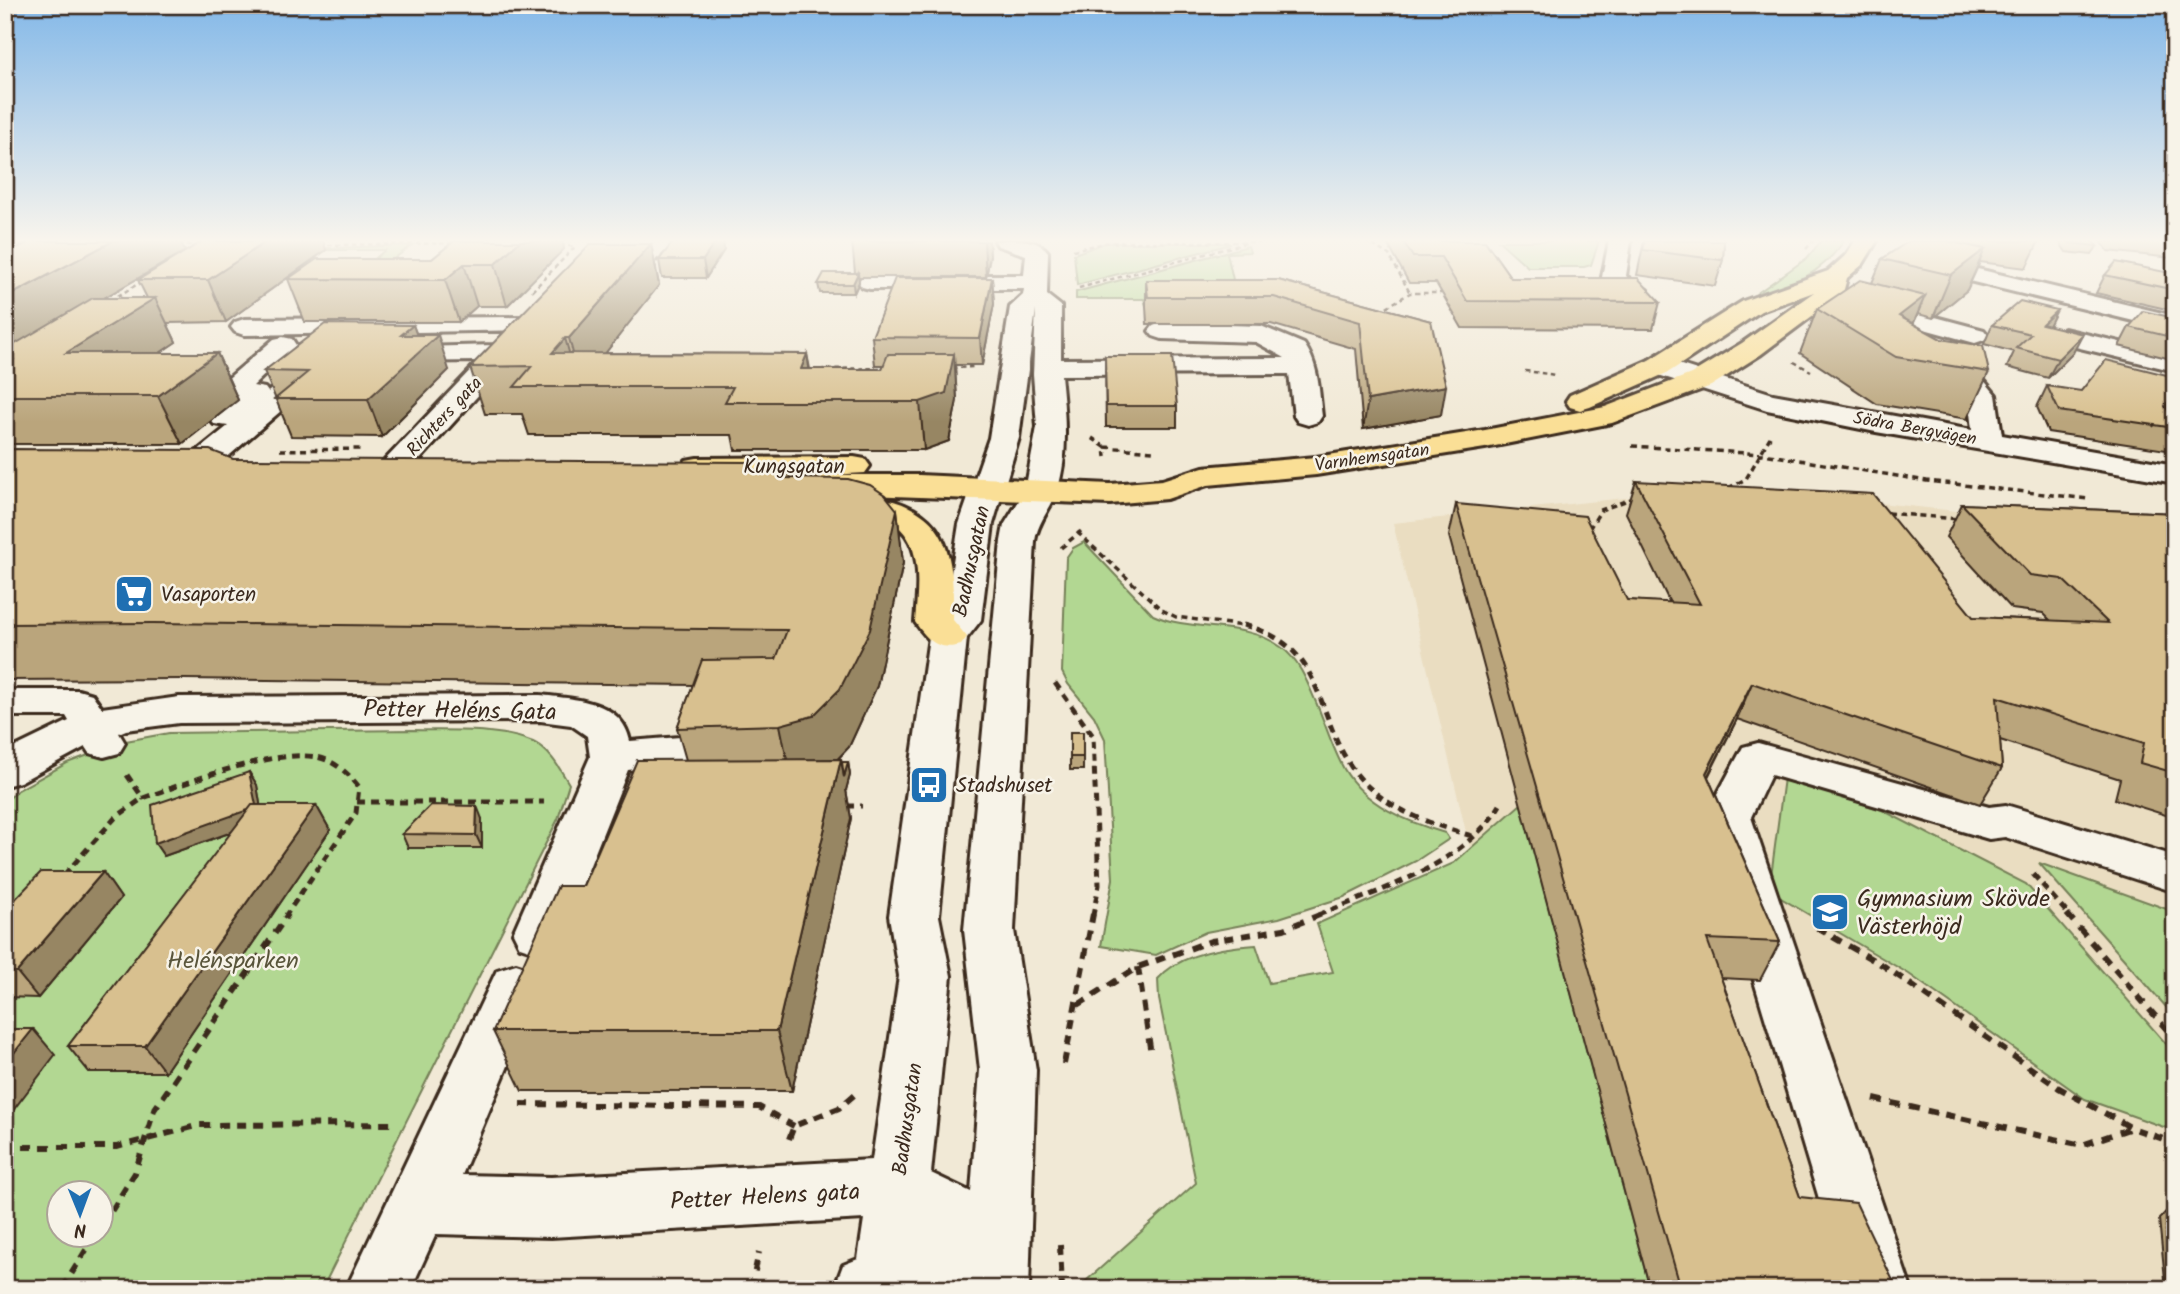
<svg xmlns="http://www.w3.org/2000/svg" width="2180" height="1294" font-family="Kalam,sans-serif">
	<rect width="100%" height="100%" fill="#f1e9d6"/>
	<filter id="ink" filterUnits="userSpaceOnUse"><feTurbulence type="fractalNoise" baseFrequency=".0143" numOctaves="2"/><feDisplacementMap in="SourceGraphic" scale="14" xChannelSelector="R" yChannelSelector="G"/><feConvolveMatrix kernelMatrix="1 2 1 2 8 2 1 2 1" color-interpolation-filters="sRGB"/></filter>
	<g filter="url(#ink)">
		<!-- built -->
		<path fill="#eaddc1" d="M1727 487 2175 534V1289H1574L1393 523Z"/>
		<!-- green -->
		<path fill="#b2d792" stroke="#768058" stroke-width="2" fill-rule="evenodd" d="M1499 241H1599L1591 265 1584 267H1528Z
			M1821 241H1844C1819 276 1797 283 1756 294L1807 258Z
			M1105 243H1226L1231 244 1077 285 1074 254Z
			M412 245 387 264H369L385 250H276Z
			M1248 246 1250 252 1227 253 1236 293 1275 306H1146L1144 299H1076V292Z
			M1084 542 1153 615C1192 633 1245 620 1281 647 1298 659 1307 681 1315 700 1325 722 1332 748 1344 769 1365 805 1407 822 1445 833L1449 839 1416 861 1344 897 1279 918 1206 932 1156 955 1101 946 1113 879 1105 739 1094 716 1068 684 1062 672 1066 558 1073 548Z
			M413 730C452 731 497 727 533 742 550 750 560 769 569 784L558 819 322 1289H5V802L18 790 67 763 126 741 169 733ZM60 1192H102V1234H60Z
			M1784 778 1882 810 2026 884 2175 1054V1131L2085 1099 1909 974 1769 891Z
			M1521 804 1650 1289H1077L1196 1183 1159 999 1158 979C1180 953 1224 947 1256 945L1269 983 1333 972 1317 924 1454 863Z
			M2039 863 2175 912V1017Z"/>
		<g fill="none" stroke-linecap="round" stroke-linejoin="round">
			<!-- minor casing -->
			<g stroke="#3b2a1e" stroke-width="6">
				<path id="minor" d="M995 241C1012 240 1037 237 1048 252L1047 295 1061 306V359L1285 358 1256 342 1162 339 1153 336 1149 331 1153 326 1162 323 1261 326 1304 344C1319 365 1319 391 1322 416L1318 422 1308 425 1298 422 1294 416 1289 374 1061 375C1065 413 1069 454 1057 491 1051 509 1038 521 1035 541L1014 930 1036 1070 1029 1289H964V1282L948 1289H834L843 1265 858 1259 864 1219 551 1237 436 1234 411 1289H346L497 970 516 964 535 970 542 985 462 1175 551 1177 872 1160 899 976 889 916 929 637 944 618 959 524 989 438 1010 307 1023 295 1024 289H870L862 287 858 282 862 277 870 275H1024L1026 255 998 246ZM1036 309 1033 374 1037 427 1025 491 1004 525 1001 541 964 930 980 1070 971 1192 931 1173 951 976 939 916 967 638 981 620 993 524 1019 438Z
					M1609 241H1631L1626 276 1647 290 1643 295C1627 299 1612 291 1602 277Z
					M1969 267 2175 316V331L1961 279 1957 274 1961 269Z
					M1864 298 1984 330 1988 335 1984 340 1975 343 1855 310 1852 305 1855 300Z
					M528 317 537 320 541 325 537 330 244 335 235 332 231 327 235 322 244 319Z
					M2064 329 2175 355V371L2055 342 2051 337 2055 332Z
					M511 335 520 337 524 343 520 349 407 474 396 476 385 474 380 467 385 460 479 361 391 362 382 360 378 354 382 348 495 345 502 337Z
					M283 337 292 339 296 345 253 386 265 388 268 392C284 379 302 356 325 361L328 367 325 373 209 473 198 475 187 473 182 466 187 459 228 426 214 424 209 418 226 402 217 400 213 394 217 388 274 339Z
					M1951 349 1960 351 1996 395 2002 435 2175 465V483L1876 432 1767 410 1649 372 1646 366 1649 360 1659 358 1773 394 1972 430 1968 396 1938 357 1942 351Z
					M5 690H78L92 694 102 708 179 697 540 695C574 699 622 700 630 741L705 735 720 739 726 749 720 759 628 770 563 933 556 947 538 953 520 947 513 933 590 757 587 736 571 725 540 721 179 723 126 730 119 733 125 743 119 753 104 757 89 753 85 747 20 782 5 786V752L69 721 66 716H5Z
					M1758 743 1989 807 2006 805 2175 856V892L2005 837 1989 839 1771 775 1751 817 1911 1289H1846L1705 817 1743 747Z"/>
			</g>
			<!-- major casing -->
			<g stroke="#3b2a1e" stroke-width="6">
				<path id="major" d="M1855 241H1877L1863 264 1847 278 1843 293 1760 355 1711 386 1612 423 1485 448 1316 475 1208 485 1167 499 1110 504 867 495C946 507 955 548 953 620L967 637 961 645C938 651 928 641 915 622 918 583 926 529 877 516 863 512 849 511 835 508L830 501 834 495 808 492 803 485 808 478 819 476H697L686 474 681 467 686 460 697 458 854 457 865 459 870 466 865 473 831 475H919L1110 484 1162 480 1203 467 1316 457 1485 430 1605 407 1691 374 1742 343 1814 292 1761 311 1669 372 1590 407 1580 410 1570 407 1566 401 1570 395 1649 360 1743 301 1828 271 1846 255Z"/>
			</g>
			<!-- path-far3 -->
			<path stroke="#3b2a1e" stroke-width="2.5" stroke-dasharray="4.5 3.5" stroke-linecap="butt" d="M1366 241 1389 255 1410 293
				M179 244 193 245 195 249
				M320 245 455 243
				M1806 249 1813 241
				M1073 250 1109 242H1264
				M655 270 657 260 666 252
				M1079 288 1246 243
				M532 291 575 247 558 244
				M111 300 143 281
				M1380 311 1410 293H1442
				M1794 362 1811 371
				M952 368 975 367
				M1525 371 1556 375
				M821 372 823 369 888 368"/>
			<!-- path-far2 -->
			<path stroke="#3b2a1e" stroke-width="3.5" stroke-dasharray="6 4.5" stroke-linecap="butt" d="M1092 438 1105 447 1106 457
				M1632 446 1763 454 1927 481 2089 499
				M1105 447 1153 451
				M280 450 362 449
				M1728 488 1746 479 1770 437
				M1887 513 1958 519
				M1589 529 1601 510 1636 497
				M1077 532 1162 610 1176 617 1251 627
				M1061 548 1081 531"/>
			<!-- path-far1 -->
			<path stroke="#3b2a1e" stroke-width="5" stroke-dasharray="8 6" stroke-linecap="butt" d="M1243 625C1326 645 1313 711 1352 768 1380 808 1428 823 1472 836
				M1055 683 1093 736 1099 885 1093 915
				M127 775 143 798C188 783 270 749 316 757 334 760 348 773 359 787L356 813 286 915
				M357 802H544
				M846 806H862
				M2033 874 2069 915
				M64 875 115 818 143 798
				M1318 915C1379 891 1465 864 1500 805"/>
			<!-- path -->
			<path stroke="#3b2a1e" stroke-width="6" stroke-dasharray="10 8" stroke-linecap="butt" d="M2067 914 2175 1039
				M1817 928 1884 966 2059 1088 2132 1128
				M1138 967 1151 1054
				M1078 1005 1138 967 1211 941 1284 929 1322 914
				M1064 1064 1093 914
				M1874 1099 2082 1145 2132 1128 2175 1143
				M520 1104 759 1107 794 1126
				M789 1139 794 1126 839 1108 854 1095
				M5 1147H117L200 1125 397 1124
				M102 1226 135 1173 154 1110 288 914
				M1060 1245 1062 1289
				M62 1289 96 1234
				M751 1289 759 1252"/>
			<!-- minor -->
			<use href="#minor" fill="#f7f3e8" fill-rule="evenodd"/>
			<!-- major -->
			<use href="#major" fill="#fadf96" fill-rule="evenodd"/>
		</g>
		<!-- wall -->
		<path fill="#baa57b" stroke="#3b2a1e" stroke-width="2" d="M5 241H180L185 251 104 298H147L138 280 203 241H323L326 250 226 322 167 323 176 342 159 353H217L238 400 182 444H5Z
			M454 241H562L564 249 507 306H477L459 322H305L288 279 432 259Z
			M674 241H723L724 250 706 278H662L659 260Z
			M852 241H989L990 256 986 277H859V282L854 293H820L818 284 855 273Z
			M1386 241H1485L1511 278 1660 302 1653 329 1462 328 1436 283H1409Z
			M1644 241H1724L1723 260 1715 286 1637 275Z
			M1909 241H2039L2026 268 1980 262 1967 290 1933 318 1918 314 1913 324 1989 372 1967 419 1877 404 1800 353 1817 309 1872 283 1882 259Z
			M2061 241H2093L2097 246 2092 255 2066 252 2060 243Z
			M2101 241H2175V251L2171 258 2108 251Z
			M651 244 659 285 605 353 807 354 810 369H882L884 365H875L872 337 992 278 994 304 982 365H955L957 400 949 441 924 450H735L732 435H529L522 414H485L470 367Z
			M2175 274V311L2096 293 2105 275Z
			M1146 280H1278L1431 321 1441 415 1363 429 1356 349 1271 324H1147L1146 306Z
			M2175 318V360L2119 346 2129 327Z
			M413 325 417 335 449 370 382 437 291 436 264 371Z
			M1992 325H2049L2073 353 2048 378 2007 367 2014 352 1984 344Z
			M1105 356 1177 406V427H1106Z
			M2047 386 2166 408 2175 422V436L2166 450 2048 432 2037 407Z
			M5 449 233 459 750 470 789 469 790 478 897 510 903 563 877 686 849 747 838 759 842 762H848L850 775 846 790 851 818 792 1091H522L493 1031 583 886 686 760 677 728 693 685 184 679 5 680Z
			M1636 481 1973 617 2050 620 2043 613 2012 609 1946 537 1962 504 2175 513V818L2115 799 2120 779 2000 740 2002 768 1980 804 1737 719 1708 777 1780 942 1760 980 1721 978 1800 1197 1897 1289H1650L1449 536 1456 504 1627 600 1670 603 1626 513Z
			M1070 732H1083V770H1070Z
			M249 772 257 785 260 805H316L330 830 165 1072H89L68 1046 232 832 164 856 155 843Z
			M482 819V848H408L402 834Z
			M103 872 121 898 38 998 5 997V910Z
			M2175 1202V1289H2166L2159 1219Z"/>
		<!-- shaded-wall -->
		<path fill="#978664" stroke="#3b2a1e" stroke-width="2" d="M113 241H180L185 251 5 355V298Z
			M267 241H323L326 250 226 322 208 280Z
			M520 241H562L564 249 507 306 495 264Z
			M716 241H723L724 250 706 278 703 260Z
			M984 241H989L990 256 986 277Z
			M651 244 659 285 581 384 569 338Z
			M1985 249 1967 290 1933 318 1951 275Z
			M464 264 477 306 459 322 445 280Z
			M858 273 859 282 854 293 853 284Z
			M992 278 994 304 982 365 980 338Z
			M1925 296 1907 339 1899 316Z
			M155 298 176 342 96 396 66 353Z
			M2057 310 2048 328 2042 324Z
			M413 325 422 350 438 335 449 370 382 437 368 399 401 335Z
			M2083 334 2073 353 2048 378 2058 359Z
			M565 338 578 384 552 353Z
			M217 353 238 400 182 444 158 396Z
			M807 354 814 400 801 369Z
			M954 354 957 400 949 441 924 450 920 402Z
			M1446 386 1441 415 1363 429 1368 400Z
			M2175 392V394L2172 400 2153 427 2165 406Z
			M789 469 797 521 785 478Z
			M897 510 903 563 877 686 849 747 823 774 792 784 780 725Z
			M1752 683 1737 719 1691 809 1706 773Z
			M5 718 10 724 9 729 5 732Z
			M841 759 844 777 848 762 850 775 846 790 851 818 792 1091 777 1031Z
			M249 772 257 785 263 821 164 856 155 843Z
			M316 805 330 830 165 1072 145 1046Z
			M477 806 482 819V848L476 835Z
			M103 872 121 898 38 998 17 972Z
			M33 1029 55 1055 5 1121V1064Z"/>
		<!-- building -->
		<path fill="#d8c08f" stroke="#3b2a1e" stroke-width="2" d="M31 241H113L5 298V254Z
			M203 241H267L208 280H138Z
			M454 241H520L495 264H464L445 280 288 279 317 259H432Z
			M674 241H716L703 260H659Z
			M1403 241H1485L1511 278H1638L1660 302 1467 301 1441 257H1413Z
			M1645 241H1724L1723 260 1643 250Z
			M1909 241H1947L1985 249 1951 275 1882 259Z
			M2069 241H2093L2097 246 2070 243Z
			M590 244H651L569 338H565L552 353 807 354 801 369H882L888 354H954L946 393 920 402H725L733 387H514L532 366 470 367Z
			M2116 262 2175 274V290L2105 275Z
			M824 273H858L853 284H818Z
			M895 278H992L980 338 872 337Z
			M1146 280H1278L1431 321 1446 386 1368 400 1360 322 1274 297H1148Z
			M1860 280 1925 296 1899 316 1941 339 1983 346 1989 372 1896 357 1817 309Z
			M93 298H155L66 353H217L158 396H5V364L12 360H5V350Z
			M2020 301 2057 310 2042 324 2083 334 2058 359 2016 348 2031 334 1992 325Z
			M2143 311 2175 318V338L2129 327Z
			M325 324 413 325 401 335H438L368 399H275L308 372 264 371Z
			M1105 356H1172L1177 406H1106Z
			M2106 360 2175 377V392L2165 406 2175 422V428L2059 411 2047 386 2081 391Z
			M5 449 210 450 233 459 749 462 746 470 789 469 785 478 848 479 870 485 885 495 897 510 870 630 840 689 813 716 780 725 677 728 702 660 776 659 787 630 153 623 5 624Z
			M1636 481 1873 494 1973 617 2108 623 2062 579 2030 575 1962 504 2175 513V773L2140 763 2144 743 1997 697 2002 768 1752 683 1706 773 1780 942 1707 939 1800 1197 1856 1203 1897 1289H1681L1456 504 1585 516 1627 600 1700 604Z
			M1070 732H1083V757H1070Z
			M841 759 777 1031H493L558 886H583L637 760Z
			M842 762H848L844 777Z
			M249 772 256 805H252L248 810 155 843 152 805Z
			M252 805H316L145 1046H68Z
			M431 805 477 806 476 835 402 834Z
			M41 872H103L17 972H5V910Z
			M5 1029H33L5 1064Z"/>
	</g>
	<!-- sky -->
	<linearGradient id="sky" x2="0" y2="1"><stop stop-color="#83b8e8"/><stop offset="0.57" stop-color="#f9f5ed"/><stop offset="1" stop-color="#f9f5ed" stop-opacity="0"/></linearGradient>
	<rect width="2180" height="422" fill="url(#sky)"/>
	<!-- icons -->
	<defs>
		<g id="supermarket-square" transform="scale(2.0125)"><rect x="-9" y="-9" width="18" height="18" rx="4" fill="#1f6fb2" stroke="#f7f3e8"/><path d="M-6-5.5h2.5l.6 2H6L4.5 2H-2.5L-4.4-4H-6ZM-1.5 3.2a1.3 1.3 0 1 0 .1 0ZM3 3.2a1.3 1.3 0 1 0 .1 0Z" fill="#fff"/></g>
		<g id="bus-square" transform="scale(2.0125)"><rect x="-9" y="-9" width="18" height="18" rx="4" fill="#1f6fb2" stroke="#f7f3e8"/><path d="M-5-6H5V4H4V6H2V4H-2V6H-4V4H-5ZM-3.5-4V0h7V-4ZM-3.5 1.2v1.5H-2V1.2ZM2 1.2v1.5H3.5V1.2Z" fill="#fff"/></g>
		<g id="school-square" transform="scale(2.0125)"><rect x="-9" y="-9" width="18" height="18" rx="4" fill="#1f6fb2" stroke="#f7f3e8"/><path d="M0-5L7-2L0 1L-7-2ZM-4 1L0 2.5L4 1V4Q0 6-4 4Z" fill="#fff"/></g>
	</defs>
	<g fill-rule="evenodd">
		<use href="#supermarket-square" x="134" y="594"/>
		<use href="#bus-square" x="929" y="785"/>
		<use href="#school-square" x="1830" y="912"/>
	</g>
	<g text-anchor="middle" stroke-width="5" stroke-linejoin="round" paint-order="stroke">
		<!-- far-street labels -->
		<g font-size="18" fill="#3b2a1e" stroke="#f7f3e8">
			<text transform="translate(444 416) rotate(-47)" y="6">Richters gata</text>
			<text transform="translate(1915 428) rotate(10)" y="6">Södra Bergvägen</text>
			<text transform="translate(1372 457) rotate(-8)" y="6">Varnhemsgatan</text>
		</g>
		<!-- street labels -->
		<g font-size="21" fill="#3b2a1e" stroke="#f7f3e8">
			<text x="794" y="473">Kungsgatan</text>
			<text transform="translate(971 561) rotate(-78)" y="7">Badhusgatan</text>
			<text transform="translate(907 1119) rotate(-82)" y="7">Badhusgatan</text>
		</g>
		<!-- poi labels -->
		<g font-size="21" fill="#3b2a1e" stroke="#f7f3e8" text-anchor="start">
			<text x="161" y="601">Vasaporten</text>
			<text x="956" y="792">Stadshuset</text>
		</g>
		<!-- near-street labels -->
		<g font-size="24" fill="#3b2a1e" stroke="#f7f3e8">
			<text transform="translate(460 710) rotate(1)" y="8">Petter Heléns Gata</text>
			<text transform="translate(765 1196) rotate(-3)" y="8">Petter Helens gata</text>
		</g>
		<!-- near-poi labels -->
		<g font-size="24" fill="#3b2a1e" stroke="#f7f3e8" text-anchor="start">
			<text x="1857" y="906">Gymnasium Skövde<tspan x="1857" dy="28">Västerhöjd</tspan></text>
		</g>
		<!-- near-park labels -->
		<g font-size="24" fill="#59553b" stroke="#f7f3e8">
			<text x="233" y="968">Helénsparken</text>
		</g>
	</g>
	<!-- margin -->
	<rect width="2180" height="1294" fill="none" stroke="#f7f3e8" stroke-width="28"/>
	<rect x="14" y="14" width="2152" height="1266" fill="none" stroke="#3b2a1e" stroke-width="2.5" filter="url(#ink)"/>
	<!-- north arrow -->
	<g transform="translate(80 1214) rotate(179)"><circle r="33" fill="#f7f3e8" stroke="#aca397" stroke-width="2"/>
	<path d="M0-5L12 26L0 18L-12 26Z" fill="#1f6fb2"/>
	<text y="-10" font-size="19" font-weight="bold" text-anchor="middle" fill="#3b2a1e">N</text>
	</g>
</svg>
